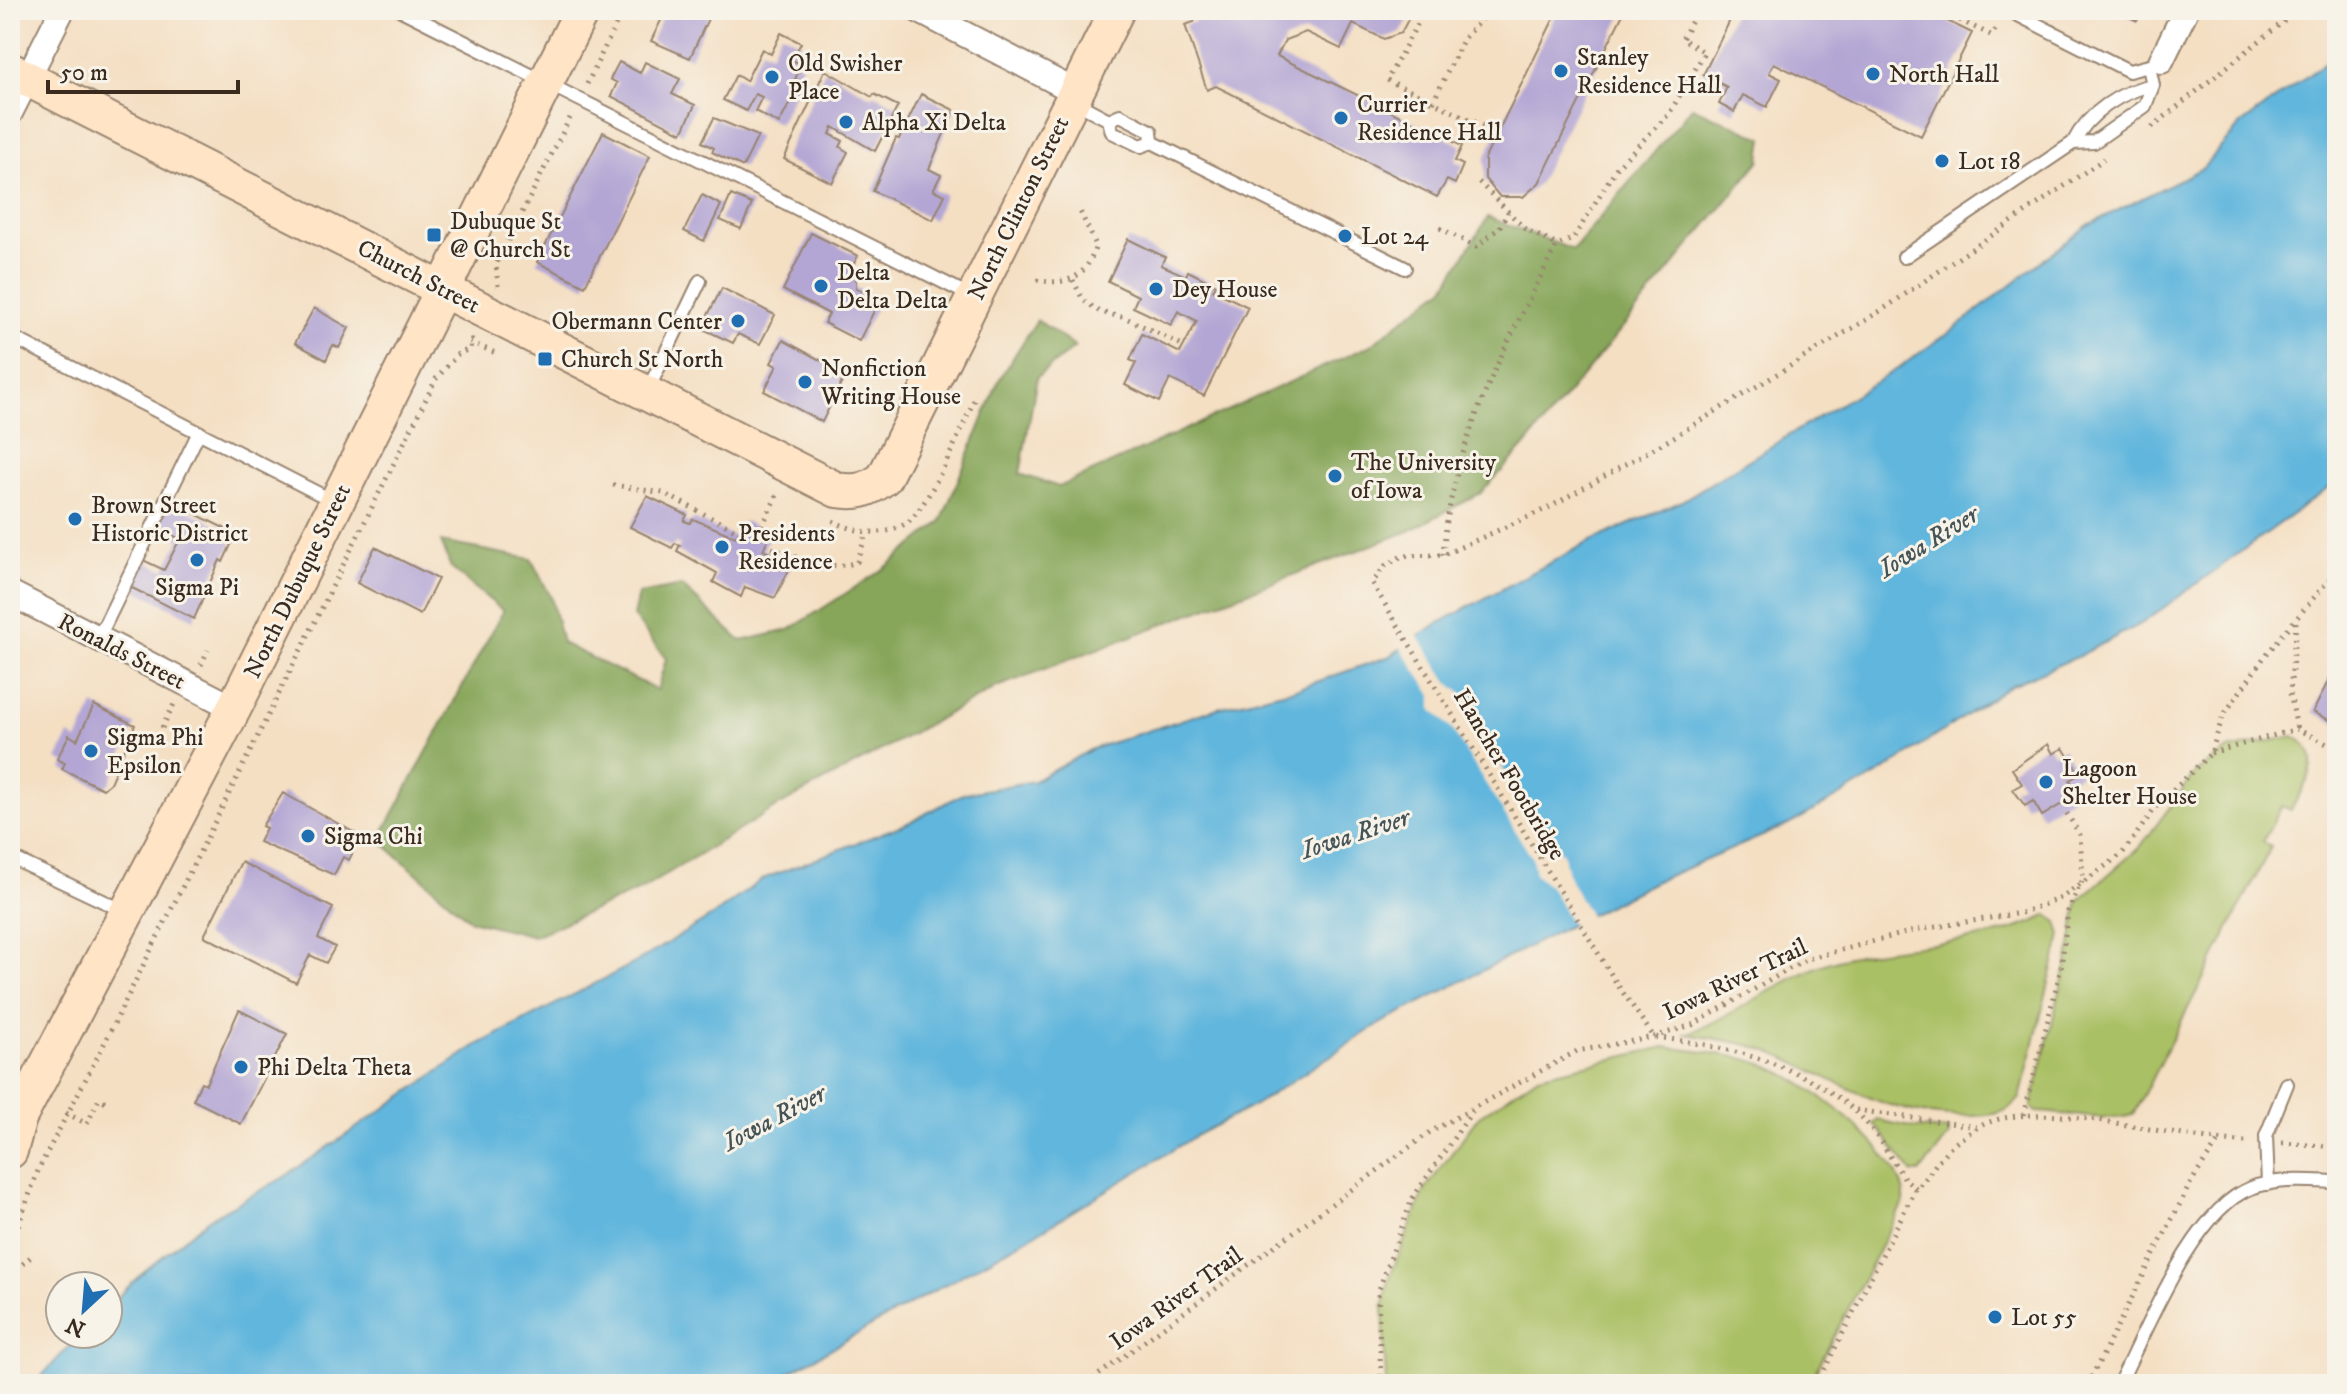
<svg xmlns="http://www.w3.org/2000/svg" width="2347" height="1394" font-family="'IM FELL DW Pica',serif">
	<rect width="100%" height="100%" fill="#f7f3e8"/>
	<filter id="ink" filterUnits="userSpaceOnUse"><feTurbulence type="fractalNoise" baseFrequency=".0125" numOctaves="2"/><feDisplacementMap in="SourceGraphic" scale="16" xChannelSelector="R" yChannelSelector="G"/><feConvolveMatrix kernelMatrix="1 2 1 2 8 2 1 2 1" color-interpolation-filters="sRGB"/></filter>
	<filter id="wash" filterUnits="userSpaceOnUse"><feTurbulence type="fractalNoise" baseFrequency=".006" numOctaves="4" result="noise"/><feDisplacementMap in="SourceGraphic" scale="32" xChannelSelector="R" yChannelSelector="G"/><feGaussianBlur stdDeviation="1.8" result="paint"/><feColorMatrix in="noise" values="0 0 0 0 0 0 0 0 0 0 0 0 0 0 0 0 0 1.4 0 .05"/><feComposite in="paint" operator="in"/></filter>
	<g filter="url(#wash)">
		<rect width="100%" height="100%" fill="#f4dfc3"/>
		<!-- green -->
		<path fill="#aac065" stroke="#727542" stroke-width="2" d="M2294 736C2329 757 2305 782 2291 810L2282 806 2263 841 2271 847 2134 1113C2125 1124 2056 1112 2036 1112L2031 1107 2071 947 2078 901 2140 847 2196 772 2228 750Z
			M2048 915 2057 922 2061 935 2020 1098C2007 1115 1992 1115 1971 1116 1888 1119 1847 1084 1775 1054 1748 1042 1715 1039 1686 1034 1736 1016 1778 980 1828 963 1900 939 1979 951 2048 915Z
			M1665 1047C1700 1052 1742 1054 1774 1069 1812 1085 1908 1157 1904 1202L1809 1384H1386L1383 1308 1389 1279 1425 1190 1478 1117 1538 1076Z
			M1878 1120 1915 1128 1949 1130V1136L1919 1173H1913L1874 1124Z"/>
		<!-- forest -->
		<path fill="#87a65a" stroke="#61683c" stroke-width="2" d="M1692 107 1763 138 1760 160 1525 446 1481 493 1409 531 997 687 780 805 642 889 534 936 470 920 379 840 503 611 451 568 441 542 531 559 551 597 562 643 657 690 666 659 633 616 638 594 682 586 741 641 789 630 885 568 941 522 999 380 1037 320 1075 347 1037 377 1020 474 1059 487 1369 346 1445 287 1488 217 1573 250Z"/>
		<!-- water -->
		<path fill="#60b6dd" stroke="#4e707e" stroke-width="2" d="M2337 54V482L2144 622 2079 656 2011 685 1879 774 1788 825 1654 882 1379 1024 1255 1105 1197 1135 1044 1229 768 1384H34L81 1334H108V1307L142 1273 210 1218 283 1178 477 1045 633 964 715 914 763 879 908 823 963 794 1034 781 1092 749 1218 708 1299 688 1390 656 1435 625 1589 542 1680 502 1894 371 1954 329 2088 225 2203 168 2240 125Z"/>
		<!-- pier -->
		<path fill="#f4dfc3" d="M1416 633 1449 683 1464 695 1472 709 1473 721 1551 844 1563 853 1570 881 1591 918 1573 927 1551 888 1535 874 1532 858 1451 728 1432 709V695L1399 645Z"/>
		<g id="blocks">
			<!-- building -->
			<path fill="#b3a6d4" d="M666 10H712L690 58 651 41Z
				M1200 10H1413L1401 33 1384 39 1353 24 1341 49 1306 32 1285 40 1277 56 1462 146 1455 161 1463 165 1455 184 1447 180 1437 197 1216 86 1207 90 1185 25 1194 22Z
				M1558 10H1625L1539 183 1523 197H1500L1485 179V158Z
				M1735 10H1925L1972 33 1921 136 1774 63 1769 73 1781 79 1767 107 1743 95 1734 112 1719 104 1727 87 1703 75Z
				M2116 10H2143L2137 21Z
				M781 33 801 43 792 60 802 65 795 79 801 81 779 124 755 111 762 97 755 94 746 111 723 100 736 75 746 81 762 49 771 54Z
				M619 62 640 73 645 62 680 79 672 94 695 105 682 133 611 96 617 83 610 79Z
				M825 70 872 97 874 94 898 106 875 151 833 127 830 134 843 141 840 147 848 152 832 183 784 159Z
				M921 94 954 110 929 169 941 175 933 190 945 195 933 220 873 191 896 138 899 139Z
				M714 118 758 136 743 167 712 152 714 148 702 142Z
				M603 132 650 156 585 286 537 262Z
				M702 195 721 205 704 241 684 231Z
				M731 195 752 204 741 229 720 220Z
				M811 233 858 256 849 272 856 275V288L880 299 859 341 824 323 829 314 783 290Z
				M1128 239 1165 257 1161 265 1186 276 1188 271 1216 285 1213 290 1248 307 1204 396 1170 379 1159 402 1125 385 1136 363 1130 360 1142 334 1180 353 1197 321 1178 311 1171 325 1133 307 1138 296 1108 281Z
				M722 288 775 315 760 344 738 334 733 343 701 328Z
				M314 308 349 328 339 348 333 345 326 360 295 343Z
				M783 340 846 374 822 422 764 391 777 366 771 363Z
				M647 496 687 515 684 521 690 523 693 519 736 537 744 521 770 534 763 550 779 557 776 562 790 568 775 598 745 587 741 597 713 582 717 573 677 551 680 545 675 543 672 548 630 527Z
				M169 501 236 534 223 562 220 560 194 619 128 586 141 559 164 570 180 539 156 527Z
				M375 547 438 579 420 615 357 583Z
				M2337 663V724L2313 712Z
				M94 705 135 725 110 783 103 789 62 769 65 763 57 759 69 735 77 740Z
				M2048 744 2053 754 2063 748 2080 774 2070 780 2078 794 2042 816 2033 801 2025 806 2013 789 2022 784 2012 769Z
				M283 793 355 833 352 838 358 842 349 860 343 857 334 875 259 842 266 828 262 826Z
				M241 862 333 908 318 938 335 947 326 963 310 955 296 983 204 936Z
				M239 1010 287 1034 241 1124 193 1100 201 1082 206 1084Z"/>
		</g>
	</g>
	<g filter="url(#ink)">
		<use href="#blocks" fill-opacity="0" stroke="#988470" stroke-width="2"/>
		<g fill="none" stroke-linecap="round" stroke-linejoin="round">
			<!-- lane casing -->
			<g stroke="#988470" stroke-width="16">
				<path id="lane" d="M401 10 971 296
					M2008 10 2129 71 2153 65
					M2149 67 2153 85 2145 106 2094 142 2073 143C2088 113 2121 91 2153 85
					M1073 101 1109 120
					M1152 142 1151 131 1120 115 1109 120 1112 132 1141 146 1152 142 1405 268
					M1904 257 2073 143
					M10 336 335 502
					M647 392 700 281
					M98 639 199 432
					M10 857 126 912
					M2268 1184 2266 1136 2287 1084
					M2119 1384C2147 1329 2193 1210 2251 1188 2279 1178 2308 1181 2337 1182"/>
			</g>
			<!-- street casing -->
			<g stroke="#988470" stroke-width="28">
				<path id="street" d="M918 10 1076 92
					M2161 61 2186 10
					M10 113 62 10
					M10 593 234 708"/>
			</g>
			<!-- secondary casing -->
			<g stroke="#988470" stroke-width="38">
				<path id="secondary" d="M10 70 837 490C857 493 867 491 884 478L1117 10
					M10 1151 19 1118 234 708 582 10"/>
			</g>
			<!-- path -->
			<path stroke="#988470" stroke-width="5" stroke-dasharray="2 6" stroke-linecap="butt" d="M1425 10 1387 80 1498 133
				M1938 10 1991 35 1999 25
				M587 84 623 10
				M1433 102 1464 38 1490 10
				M2152 127 2298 10
				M1479 182 1525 229 1557 245
				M1440 228 1476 247 1500 227 1508 212
				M1037 280C1068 286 1087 277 1096 245L1078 207
				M1073 280 1083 300 1100 312 1126 318 1182 345
				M498 286 496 264 572 114
				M470 342 498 354
				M613 485 663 493 735 530
				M833 521C855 532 882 538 905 524 928 510 963 426 974 400
				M762 526 778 493
				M772 548C798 558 830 572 857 562L867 532
				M1443 555C1452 441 1506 345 1557 245L1573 239 1617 167 1669 114 1705 52 1682 39 1698 10
				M2296 622 2290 693 2297 729
				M201 665 208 650
				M162 728 174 704
				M2211 753 2297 729 2337 749
				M1856 1110 1977 1127
				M66 1113 87 1124 99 1099 106 1102
				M2024 1115 2061 968 2068 911 2083 879 2080 835 2066 812
				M2282 1143 2337 1147
				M1916 1188 1905 1179C1890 1158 1874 1127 1854 1110 1798 1062 1724 1046 1654 1037L1617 984 1372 583 1385 566 1402 556 1443 555 1548 508 1667 441 1882 310 2104 159
				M10 1248 39 1168 101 1050 436 379 458 354 470 349 472 337
				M10 1284 18 1268 33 1255
				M1086 1384 1430 1132 1577 1051 1654 1037 1692 1025 1807 959 1917 930 2021 913 2061 898 2122 854 2156 807 2211 753 2223 716 2265 656 2337 570
				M1381 1384 1378 1292 1412 1199 1473 1110
				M1817 1384 1916 1188C1929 1177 1933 1166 1943 1155 1951 1145 1966 1135 1977 1128 2035 1092 2178 1143 2248 1142
				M2088 1384 2191 1182 2218 1142"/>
			<!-- lane -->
			<use href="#lane" stroke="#fff" stroke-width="12"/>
			<!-- street -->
			<use href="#street" stroke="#fff" stroke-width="24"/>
			<!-- secondary -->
			<use href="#secondary" stroke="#ffe4c6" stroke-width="34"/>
		</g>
	</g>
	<!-- markers -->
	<g fill="#1f6fb2" stroke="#f7f3e8" stroke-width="3">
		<circle cx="1561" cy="71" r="8"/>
		<circle cx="1873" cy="74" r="8"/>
		<circle cx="772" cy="77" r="8"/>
		<circle cx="1341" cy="118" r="8"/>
		<circle cx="846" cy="122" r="8"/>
		<circle cx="1942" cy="161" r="8"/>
		<rect x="426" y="227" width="16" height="16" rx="4"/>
		<circle cx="1345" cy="236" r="8"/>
		<circle cx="821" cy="286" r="8"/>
		<circle cx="1156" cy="289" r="8"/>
		<circle cx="738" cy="321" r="8"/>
		<rect x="537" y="351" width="16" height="16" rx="4"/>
		<circle cx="805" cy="382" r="8"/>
		<circle cx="1335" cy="476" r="8"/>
		<circle cx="75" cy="519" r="8"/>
		<circle cx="722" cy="547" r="8"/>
		<circle cx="197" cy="560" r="8"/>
		<circle cx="91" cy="751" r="8"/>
		<circle cx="2046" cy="782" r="8"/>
		<circle cx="308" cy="836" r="8"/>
		<circle cx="241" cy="1067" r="8"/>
		<circle cx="1995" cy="1317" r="8"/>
	</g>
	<g text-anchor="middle" stroke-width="6" stroke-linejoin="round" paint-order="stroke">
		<!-- poi labels -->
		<g font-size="24" fill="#3b2a1e" stroke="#f7f3e8" text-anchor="start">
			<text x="1577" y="65">Stanley<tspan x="1577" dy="28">Residence Hall</tspan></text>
			<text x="788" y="71">Old Swisher<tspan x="788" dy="28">Place</tspan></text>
			<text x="1889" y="82">North Hall</text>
			<text x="1357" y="112">Currier<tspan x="1357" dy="28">Residence Hall</tspan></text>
			<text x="862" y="130">Alpha Xi Delta</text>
			<text x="1958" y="169">Lot 18</text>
			<text x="450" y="229">Dubuque St<tspan x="450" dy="28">@ Church St</tspan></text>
			<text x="1361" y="244">Lot 24</text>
			<text x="837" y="280">Delta<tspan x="837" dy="28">Delta Delta</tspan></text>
			<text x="1172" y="297">Dey House</text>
			<text x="722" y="329" text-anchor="end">Obermann Center</text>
			<text x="561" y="367">Church St North</text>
			<text x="821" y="376">Nonfiction<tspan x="821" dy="28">Writing House</tspan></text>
			<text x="1351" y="470">The University<tspan x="1351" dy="28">of Iowa</tspan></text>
			<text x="91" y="513">Brown Street<tspan x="91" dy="28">Historic District</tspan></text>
			<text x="738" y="541">Presidents<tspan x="738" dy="28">Residence</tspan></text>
			<text x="197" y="595" text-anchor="middle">Sigma Pi</text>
			<text x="107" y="745">Sigma Phi<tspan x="107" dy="28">Epsilon</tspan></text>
			<text x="2062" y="776">Lagoon<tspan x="2062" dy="28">Shelter House</tspan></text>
			<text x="324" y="844">Sigma Chi</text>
			<text x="257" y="1075">Phi Delta Theta</text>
			<text x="2011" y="1325">Lot 55</text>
		</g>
		<!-- street labels -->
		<g font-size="24" fill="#3b2a1e" stroke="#f7f3e8">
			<text transform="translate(1018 208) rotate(-64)" y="8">North Clinton Street</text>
			<text transform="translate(419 276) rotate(27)" y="8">Church Street</text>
			<text transform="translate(297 581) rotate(-64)" y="8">North Dubuque Street</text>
			<text transform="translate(122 651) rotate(27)" y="8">Ronalds Street</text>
			<text transform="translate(1510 774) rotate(59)" y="8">Hancher Footbridge</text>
			<text transform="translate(1735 979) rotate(-26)" y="8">Iowa River Trail</text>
			<text transform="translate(1176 1298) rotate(-36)" y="8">Iowa River Trail</text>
		</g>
		<!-- water labels -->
		<g font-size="26" font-style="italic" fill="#465457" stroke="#f7f3e8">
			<text transform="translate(1928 541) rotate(-32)" y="9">Iowa River</text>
			<text transform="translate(1355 833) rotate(-18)" y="9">Iowa River</text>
			<text transform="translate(774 1117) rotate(-28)" y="9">Iowa River</text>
		</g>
	</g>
	<!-- margin -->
	<rect width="2347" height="1394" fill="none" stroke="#f7f3e8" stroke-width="40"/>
	<!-- north arrow -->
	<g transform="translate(84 1310) rotate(206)"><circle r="38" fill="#f7f3e8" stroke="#aca397" stroke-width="2"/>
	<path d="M0-6L14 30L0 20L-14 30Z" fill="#1f6fb2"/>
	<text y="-12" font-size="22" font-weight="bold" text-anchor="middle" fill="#3b2a1e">N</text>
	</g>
	<!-- scale -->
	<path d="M48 80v12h190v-12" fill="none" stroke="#3b2a1e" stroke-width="4"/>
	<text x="60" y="80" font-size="24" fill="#3b2a1e" stroke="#f7f3e8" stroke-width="6" paint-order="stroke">50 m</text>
</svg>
